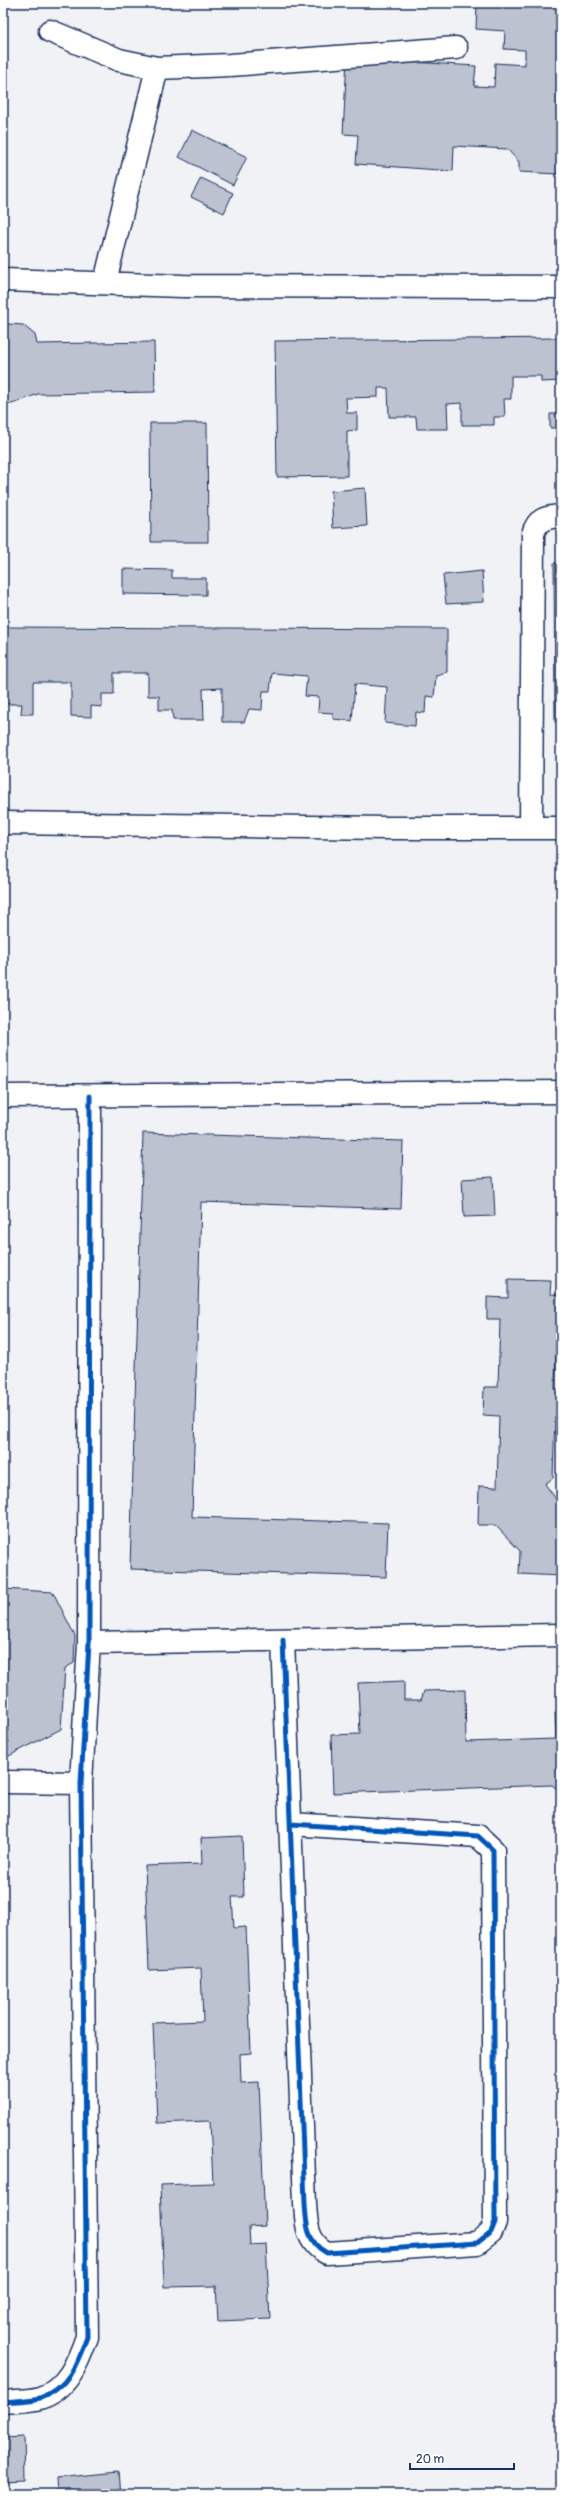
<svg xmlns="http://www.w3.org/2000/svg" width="564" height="2497" font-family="Pangolin,sans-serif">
	<rect width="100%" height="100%" fill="#f1f2f5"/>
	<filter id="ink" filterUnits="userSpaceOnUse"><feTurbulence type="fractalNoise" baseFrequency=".025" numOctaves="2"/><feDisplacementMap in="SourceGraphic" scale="8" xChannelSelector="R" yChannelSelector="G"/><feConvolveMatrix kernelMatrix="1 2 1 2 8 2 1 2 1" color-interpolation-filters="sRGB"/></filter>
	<g filter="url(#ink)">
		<!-- building -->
		<path fill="#bcc2d0" stroke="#1b2f5e" d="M477 3H561V140L558 174 519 172V162L507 149 454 146 453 171 356 164 358 135 343 134 347 58 476 66 474 86 494 87 495 63 525 65V50L504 49 505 31 476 29Z
			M192 130 247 157 233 185 179 157Z
			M201 178 233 193 224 213 191 197Z
			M9 324 23 325 35 335 37 344 154 342 155 392 38 394 12 404 3 403V326Z
			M561 338V381L541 382V376H511V399H504L505 417H494V425H462V403L447 404 448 429H417L416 417H389L388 388H378V397L346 398 347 413H357V430L347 431V476L277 477 275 341Z
			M550 414H561V464H559L558 428H550Z
			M150 423H207L208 542H151Z
			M365 488 367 526 333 528 331 491Z
			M554 563H561V722H555Z
			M123 569 172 570V578H206V595L123 594Z
			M482 571 484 602 446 604 443 575Z
			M3 627 447 629V672L436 675 434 697 426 696 425 713 416 712 415 726 385 723 387 687 355 684 352 721 333 719V713L318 712 319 697 305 696 307 676 272 673 270 691H263L262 710 249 709 244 722H222V688L203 689 204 720H173L172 710H159V696H148V673H114V694H102V707L91 706V717L71 716V682H33V714H21L22 704H4Z
			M143 1133 403 1141 401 1209 201 1202 192 1517 388 1523 386 1577 130 1569Z
			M493 1177 495 1216 464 1217 462 1179Z
			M508 1279 551 1280 550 1294 561 1295V1322H557L555 1389H561V1417L555 1416 553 1478 545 1484 561 1506V1576L519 1574 520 1551 495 1525H478L479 1486 497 1487 499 1416 483 1415 484 1387H498L500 1319H487V1297L508 1298Z
			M3 1589 53 1592 75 1636 74 1663 65 1668 61 1729 5 1758Z
			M404 1681V1700H421L424 1691 465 1690 466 1742 556 1739 555 1713H561V1792L552 1785 333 1793 331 1735 360 1734 358 1683Z
			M242 1836 244 1897H232L234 1928 246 1927 251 2053 240 2054 241 2083 259 2082 265 2226 249 2227 250 2245 266 2244 270 2319 218 2321 216 2286 164 2287 160 2185 213 2183 210 2121 157 2123 153 2023 203 2021 201 1968 149 1970 145 1866 202 1864 201 1838Z
			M24 2437 25 2480 3 2481V2438Z
			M119 2472 121 2494H57L56 2478Z"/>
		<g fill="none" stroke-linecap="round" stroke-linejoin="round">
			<!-- minor casing -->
			<g stroke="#1b2f5e" stroke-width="25">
				<path id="minor" d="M50 31 119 60 157 68 230 65 456 48
					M3 280 183 286 561 287
					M105 282 157 68
					M3 823 388 828H561
					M531 828 533 534C537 519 546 517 561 516
					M3 1096 561 1092
					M283 1640 305 2203C306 2224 307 2243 327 2253L477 2243 491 2232 495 2222 493 1850 478 1836 291 1824
					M89 1643 561 1635
					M3 1782 81 1783
					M3 2402C14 2401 29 2401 40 2398 68 2389 78 2362 87 2337L81 1783 89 1643 90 1096"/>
			</g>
			<!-- minor -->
			<use href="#minor" stroke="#fff" stroke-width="22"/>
			<!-- cycleway casing -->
			<g stroke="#fff" stroke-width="8">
				<path id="cycleway" d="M283 1640 305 2203C306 2224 307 2243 327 2253L477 2243 491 2232 495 2222 493 1850 478 1836 291 1824
					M3 2402C14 2401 29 2401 40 2398 68 2389 78 2362 87 2337L81 1783 89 1643 90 1096"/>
			</g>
			<!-- cycleway -->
			<use href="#cycleway" stroke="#0057b8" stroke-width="5"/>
		</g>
	</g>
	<!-- margin -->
	<rect width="564" height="2497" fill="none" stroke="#fff" stroke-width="16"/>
	<rect x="8" y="8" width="548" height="2481" fill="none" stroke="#1b2f5e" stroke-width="1.5" filter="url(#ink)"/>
	<!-- scale -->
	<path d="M410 2463v6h104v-6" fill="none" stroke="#1b2f5e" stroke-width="2"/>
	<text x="416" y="2463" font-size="12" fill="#1b2f5e" stroke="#ffffff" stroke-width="3" paint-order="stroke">20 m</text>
</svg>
